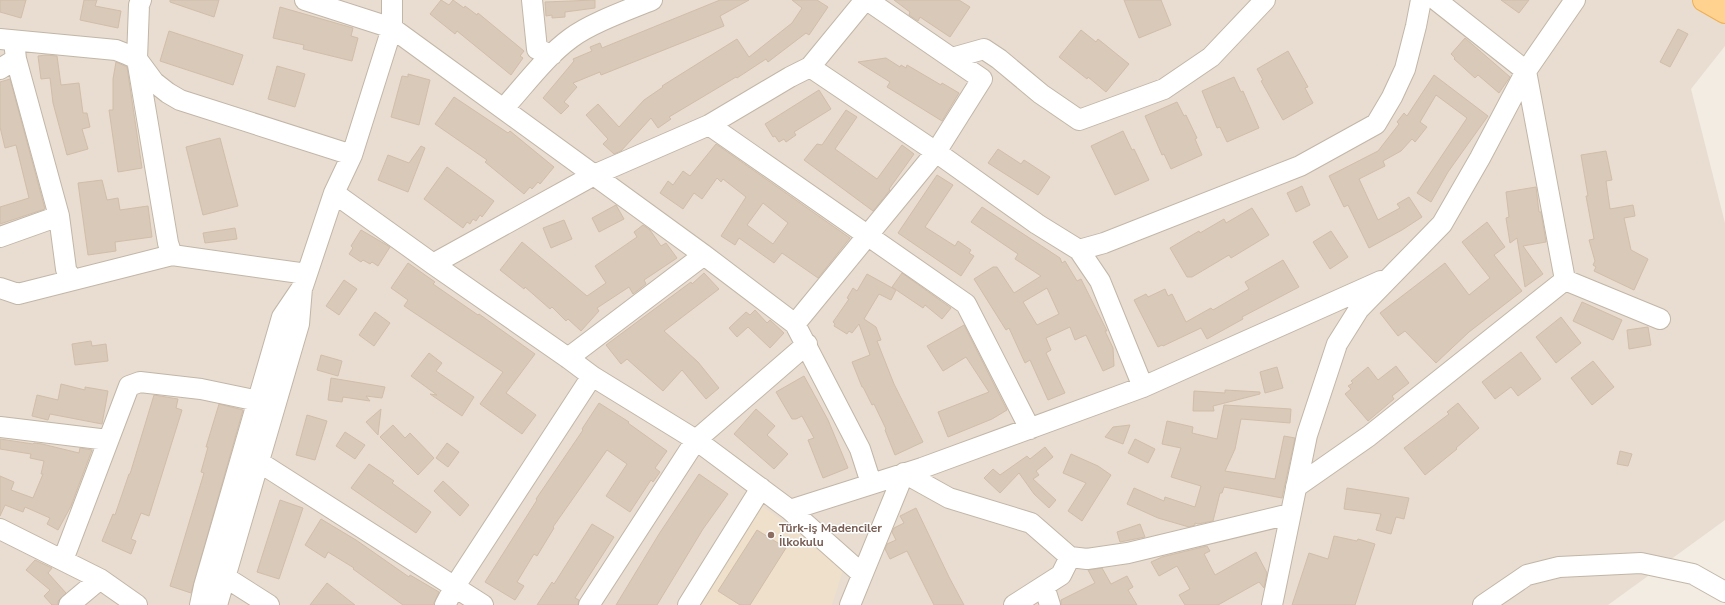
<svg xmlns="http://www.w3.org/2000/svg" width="1725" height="605" font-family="'Nunito Sans',sans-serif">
	<rect width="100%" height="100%" fill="#f3ece2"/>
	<!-- residential -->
	<path fill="#e8ddd0" d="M0 0H1725V46L1691 89 1725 223V520L1608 605H0Z"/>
	<!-- education -->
	<path fill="#eee0ca" d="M759 504 845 565 832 605H697Z"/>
	<!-- building -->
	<path fill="#d9c9b9" stroke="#d1bda9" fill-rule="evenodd" d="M0 0H26L21 18 0 12Z
		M84 0H97L95 6 121 11 118 28 80 20Z
		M170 0H219L214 17 170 2Z
		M441 0 449 5 453 0 464 8 465 6 477 15 478 13 524 51 520 56 523 58 511 75 457 31 455 34 430 14Z
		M595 0V8L565 12V17L552 18V15L546 16 545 2Z
		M720 0H749L720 16 724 26 601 75 600 72 573 83 577 87 564 102 569 106 561 114 543 98 574 61 573 59 592 51 590 47 600 43 602 48Z
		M792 0H817L828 7 809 35 806 33 768 62 766 59 737 78 736 77 669 117 671 119 658 128 651 118 621 151 614 154 603 144 608 139 586 115 598 104 619 127 644 100 663 87 662 86 737 39 749 57 792 23 802 8Z
		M894 0H959L970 7 950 37 920 17 918 21 909 15 910 12Z
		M1124 0H1161L1171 25 1139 38Z
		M1501 0H1529L1519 13Z
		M280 7 353 28 351 36 358 38 352 61 303 49 304 45 273 38Z
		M1678 29 1688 34 1670 67 1660 62Z
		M1081 30 1096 42 1098 39 1129 64 1106 92 1088 77 1087 79 1059 57Z
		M169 31 243 55 233 85 160 61Z
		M1465 38 1510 77 1499 93 1478 75 1475 78 1454 59 1455 58 1451 54Z
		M1288 51 1308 87 1305 88 1313 103 1283 120 1261 81 1263 80 1257 69Z
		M46 55 57 56 61 85 79 83 83 113H87L90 127 82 129 88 149 67 155 53 103 50 78 41 79 38 56Z
		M886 58 900 67 901 65 906 68 907 65 941 85 942 83 959 93 942 121 887 87 890 82 858 62Z
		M116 62 127 67 142 168 118 172 109 110H113V79Z
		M277 66 305 74 295 107 268 99Z
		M408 74 430 80 419 125 391 117 402 76 408 77Z
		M1434 75 1488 116 1448 172 1431 202 1417 193 1467 118 1436 95 1420 122 1427 127 1415 142 1412 139 1401 151 1383 161 1385 166 1359 179 1378 220 1400 208 1397 204 1409 197 1422 217 1402 230 1369 248 1348 205 1344 207 1329 176 1378 151 1399 124 1397 122 1404 113 1407 116Z
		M1234 77 1241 92 1243 91 1259 128 1227 142 1220 127 1217 128 1202 91Z
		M10 79 45 209 0 224V207L29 198 16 145 5 148 0 127V82Z
		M819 90 831 109 794 132 796 135 786 142 784 139 779 142 775 136 773 137 765 124Z
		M454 97 508 133 510 131 554 167 540 184 538 182 532 189 530 187 524 194 485 162 487 160 435 124Z
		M1177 102 1184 116 1186 115 1197 138 1195 139 1202 155 1171 169 1164 154 1162 155 1145 116Z
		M846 110 857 117 835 149 877 179 902 145 914 154 889 189 890 190 873 211 804 160 817 144 822 145Z
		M1123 131 1132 150 1134 149 1149 180 1115 195 1091 146Z
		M220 138 238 206 203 215 186 147Z
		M716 144 850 238 818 278 782 253 774 263 739 238 735 245 721 236 746 197 723 179 721 182 717 178 702 199 694 193 683 209 660 193 668 181 673 185 683 171 690 176ZM763 203 788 223 773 244 747 225Z
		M421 146 425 148 408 192 378 180 388 155 409 163Z
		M998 149 1021 164 1024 160 1050 177 1038 195 988 163Z
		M1606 151 1612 180 1606 181 1610 209 1633 205 1635 216 1624 218 1631 250 1648 259 1634 290 1594 271 1596 267 1593 265 1595 261 1589 240 1594 239 1586 196H1588L1581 155Z
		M447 167 494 201 482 217 480 215 476 221 473 219 470 224 467 222 463 228 424 199Z
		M937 175 953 185 925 227 955 246 958 241 971 250 969 253 974 256 961 276 898 233Z
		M102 180 107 200 118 198 120 210 148 206 152 237 115 242 116 251 88 255 78 183Z
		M1302 186 1310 205 1296 212 1287 193Z
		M1536 187 1539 212H1541L1546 242 1523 246 1543 274 1525 287 1517 238 1510 243 1506 218 1509 217 1506 192Z
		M616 205 624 219 599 232 592 218Z
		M982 207 1060 258 1062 263 1065 261 1077 281 1081 279 1107 331H1105L1113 348 1114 366 1103 371 1086 335 1075 340 1070 327 1046 338 1051 350 1046 353 1065 393 1048 400 1030 360 1025 363 1009 328 1006 330 974 279 993 267H997L1014 293 1041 276 1015 259 1018 254 971 222ZM1047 288 1059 314 1037 325 1023 302Z
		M1252 208 1269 235 1231 258 1229 255 1192 277H1187L1170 248 1199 231 1200 233 1224 219 1226 223Z
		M564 220 572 239 551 248 543 228Z
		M1487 222 1505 247 1494 255 1522 291 1469 332 1436 363 1405 331 1398 336 1380 313 1445 263 1469 295 1490 278 1462 242Z
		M643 225 650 230 661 246 666 243 677 258 644 280 646 284 633 294 629 287 597 308 599 311 581 331 568 319 566 321 552 307 550 309 525 287 524 289 500 270 522 242 587 296 606 283 595 266 637 237 634 232Z
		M235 228 237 239 205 243 203 233Z
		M361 230 390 247 378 266 372 262 370 264 363 260 361 262 349 254 353 248 351 246Z
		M1331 231 1348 257 1330 269 1313 242Z
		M1283 260 1299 287 1242 317 1243 319 1207 339 1201 328 1163 346 1162 345 1158 347 1134 300 1146 294 1148 297 1165 289 1168 296 1172 294 1186 322 1211 308 1213 310 1249 289 1245 282Z
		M408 263 435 282 433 284 478 315 479 314 535 354 506 393 536 415 522 434 480 404 503 372 404 306 408 300 391 288Z
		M704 273 719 289 664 331 698 362 719 388 706 399 682 370 663 391 627 359 621 364 606 345 691 282 692 284Z
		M902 273 951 308 942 319 925 305 923 308 892 287Z
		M867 274 896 290 891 300 879 294 864 319 876 327 881 340 877 341 894 384 923 442 895 455 885 430 886 429 874 404 872 405 863 387H862L852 362 870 355 859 324 852 333 849 331 847 334 834 326 835 324 833 322 849 299 847 298 853 288 857 291Z
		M344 280 357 289 339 315 326 306Z
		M1582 302 1622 320 1613 340 1573 321Z
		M755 310 767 323 770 320 784 333 770 348 748 327 737 337 729 328 746 312 750 315Z
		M375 312 390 323 374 346 359 335Z
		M1561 317 1581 343 1556 363 1536 337Z
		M964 325 1007 410 992 419 948 437 938 412 989 392 966 357 943 371 927 346Z
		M1648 327 1651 345 1629 349 1627 330Z
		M91 341 92 346 106 344 108 361 75 365 72 344Z
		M1521 352 1541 379 1518 396 1511 387 1495 399 1482 382Z
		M429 353 442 363 436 371 474 397 462 416 430 394 437 395 411 376Z
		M321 355 342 361 338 376 317 370Z
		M1593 361 1614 387 1592 405 1571 378Z
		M1396 366 1409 383 1392 396 1394 399 1368 421 1345 394 1351 389 1348 386 1353 383 1351 381 1368 367 1378 380Z
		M1277 367 1283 388 1265 393 1260 372Z
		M804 376 828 420 848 468 823 478 808 440 814 438 802 416 796 419H792L776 392Z
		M331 378 385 387 382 398 366 396 370 401 343 397 342 402 328 400Z
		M61 384 85 390V387L108 391 102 424 50 414 48 420 32 416 37 395 58 400Z
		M1225 390 1260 392V394L1213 406 1214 411H1193L1194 391 1225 393Z
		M154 395 178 399 176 408 182 410 149 516 141 513 131 539 136 541 131 554 102 541 113 514 115 515 129 474H130Z
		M599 403 629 422 628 423 667 451 655 468 660 472 653 482 651 480 630 512 606 496 627 464 607 450 553 527 554 528 537 556 534 554 517 582 524 586 515 600 485 582 537 500 536 499 583 430 582 429Z
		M1458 403 1479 428 1456 448 1457 449 1425 475 1404 448 1449 414 1447 412Z
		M219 404 243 410 191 593 170 586 204 473 201 472 208 447H206Z
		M1224 405 1291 409 1290 423 1241 419 1235 449 1225 471 1275 479 1284 436 1295 438 1282 498 1224 487 1222 493H1220L1213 521 1198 524 1195 523V525L1189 527 1158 518 1127 504 1134 488 1164 501 1165 497 1195 507 1201 486 1171 477 1181 448 1162 444 1167 421 1193 427 1192 433 1217 439Z
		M381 409 378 435 366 422Z
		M756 409 775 426 767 435 788 454 774 469 734 434Z
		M307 415 327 421 315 460 296 455Z
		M393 425 405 438 410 433 434 458 418 475 380 437Z
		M1130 425 1123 444 1105 437 1113 427Z
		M345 432 365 445 355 459 336 446Z
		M0 439 33 444 34 443 42 444 79 453 80 448 92 450 71 506 58 530 47 524 50 518 25 507 23 512 5 505 0 516V476L14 482 11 490 33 498 43 474H41L44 461 30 458 31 454 0 449Z
		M1135 439 1155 449 1148 463 1128 453Z
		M447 443 459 452 448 467 436 458Z
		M1045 447 1053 457 1036 471 1039 475 1033 479 1056 500 1049 508 1034 494 1019 473 1000 493 984 478 993 469 1000 475 1027 456 1030 459Z
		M1620 451 1632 454 1628 466 1617 464Z
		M1071 454 1098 466 1111 475 1082 521 1068 511 1086 483 1063 473Z
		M369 464 394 481 392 483 431 512 416 533 351 488Z
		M699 474 728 494 703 529 657 605H616L659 534Z
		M443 481 469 505 460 516 434 491Z
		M1347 488 1409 498 1404 519 1396 517 1391 534 1376 530 1381 514 1344 509Z
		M280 500 303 508 279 579 257 572Z
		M916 508 949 577 964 605H934L907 551 890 559 885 549 887 544 896 540 892 532 894 528 904 523 900 516Z
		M321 519 356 540 409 577 410 575 439 592 433 605H403L353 569 354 568 328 552 325 558 305 545Z
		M592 524 614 537 575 598 579 600 578 605H537L552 582 554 584Z
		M1140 524 1145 537 1120 542 1117 532Z
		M757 530 786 548 750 605H740L718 591Z
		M1334 536 1357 541 1358 539 1375 544 1355 605H1292L1309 553 1328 559Z
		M1207 546 1210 551 1204 554 1215 575 1256 552 1267 573 1264 588 1259 582 1218 605H1185L1179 595 1190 589 1177 566 1159 576 1151 562 1162 557Z
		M35 560 52 568 48 573 66 593 58 601V605H52L44 596 50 590 26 570Z
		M1102 568 1111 584 1127 576 1133 587 1128 590 1137 605H1061V600L1095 583 1088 570Z
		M327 583 355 605H310Z"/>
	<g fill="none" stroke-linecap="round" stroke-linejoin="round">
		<!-- minor casing -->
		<g stroke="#c2b6a7" stroke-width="22">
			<path id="minor" d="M141 0 139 5 137 59 168 243 172 255
				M305 0 392 28 704 255 795 324 860 449 871 483
				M532 0 537 49 552 55
				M1436 0 1526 71 1565 280 1660 319
				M0 39 116 50 126 54 137 59 154 82 168 93 180 100 352 155
				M14 41 16 59 59 216 66 269 71 280
				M952 58 984 49 999 59 1041 94 1079 120 1164 89 1211 57 1265 0
				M810 67 936 152 1037 224 1079 250 1104 243 1300 166 1376 124 1392 97 1405 69 1416 26 1421 0
				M0 69 16 59
				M503 109C525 85 545 57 571 38 591 23 628 10 652 0
				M709 125 966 304 1030 429
				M334 193 433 264 568 358 592 376 696 440 790 510 862 574
				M0 237 59 216
				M1079 250 1100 281 1143 387
				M433 264 594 175 709 125 790 77 810 67 865 0
				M0 288 18 294 172 255 307 274
				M795 324 936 152 982 79 867 0
				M568 358 704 255
				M0 427 108 440
				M259 462 483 605
				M1296 487 1369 436 1565 280
				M790 510 922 468 1143 387 1381 281
				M0 529 100 579 137 605
				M63 560 129 386 140 382 201 389 258 401
				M225 577 269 605
				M1044 586 1050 605
				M69 605 100 579
				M200 605 204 586 282 317 303 286 334 193 352 155 392 28V0
				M217 605 299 324 302 288
				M445 605 455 586 592 376
				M589 605 696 440 807 344
				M688 605 761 488
				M850 605 904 473 949 498 1031 523 1070 557 1087 559 1128 553 1290 514
				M1014 605 1061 575 1070 557
				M1272 605 1307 435 1337 344 1359 309 1442 224 1480 158 1526 71 1575 0
				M1483 605 1527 575 1559 567 1641 563 1693 574 1725 592"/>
		</g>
		<!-- major casing -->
		<g stroke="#f0af53" stroke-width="24">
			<path id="major" d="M1704 0 1725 12"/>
		</g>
		<!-- minor -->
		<use href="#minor" stroke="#fff" stroke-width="20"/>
		<!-- major -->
		<use href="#major" stroke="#ffd38f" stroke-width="22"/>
	</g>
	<!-- markers -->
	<circle fill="#8d6e63" stroke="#fff" stroke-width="1.5" cx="771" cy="535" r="4"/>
	<g text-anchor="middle" stroke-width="3" stroke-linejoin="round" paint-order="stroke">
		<!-- education labels -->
		<g font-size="12" font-weight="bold" fill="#785e54" stroke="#fff" text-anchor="start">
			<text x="779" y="532">Türk-iş Madenciler<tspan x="779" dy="14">İlkokulu</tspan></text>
		</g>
	</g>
</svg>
